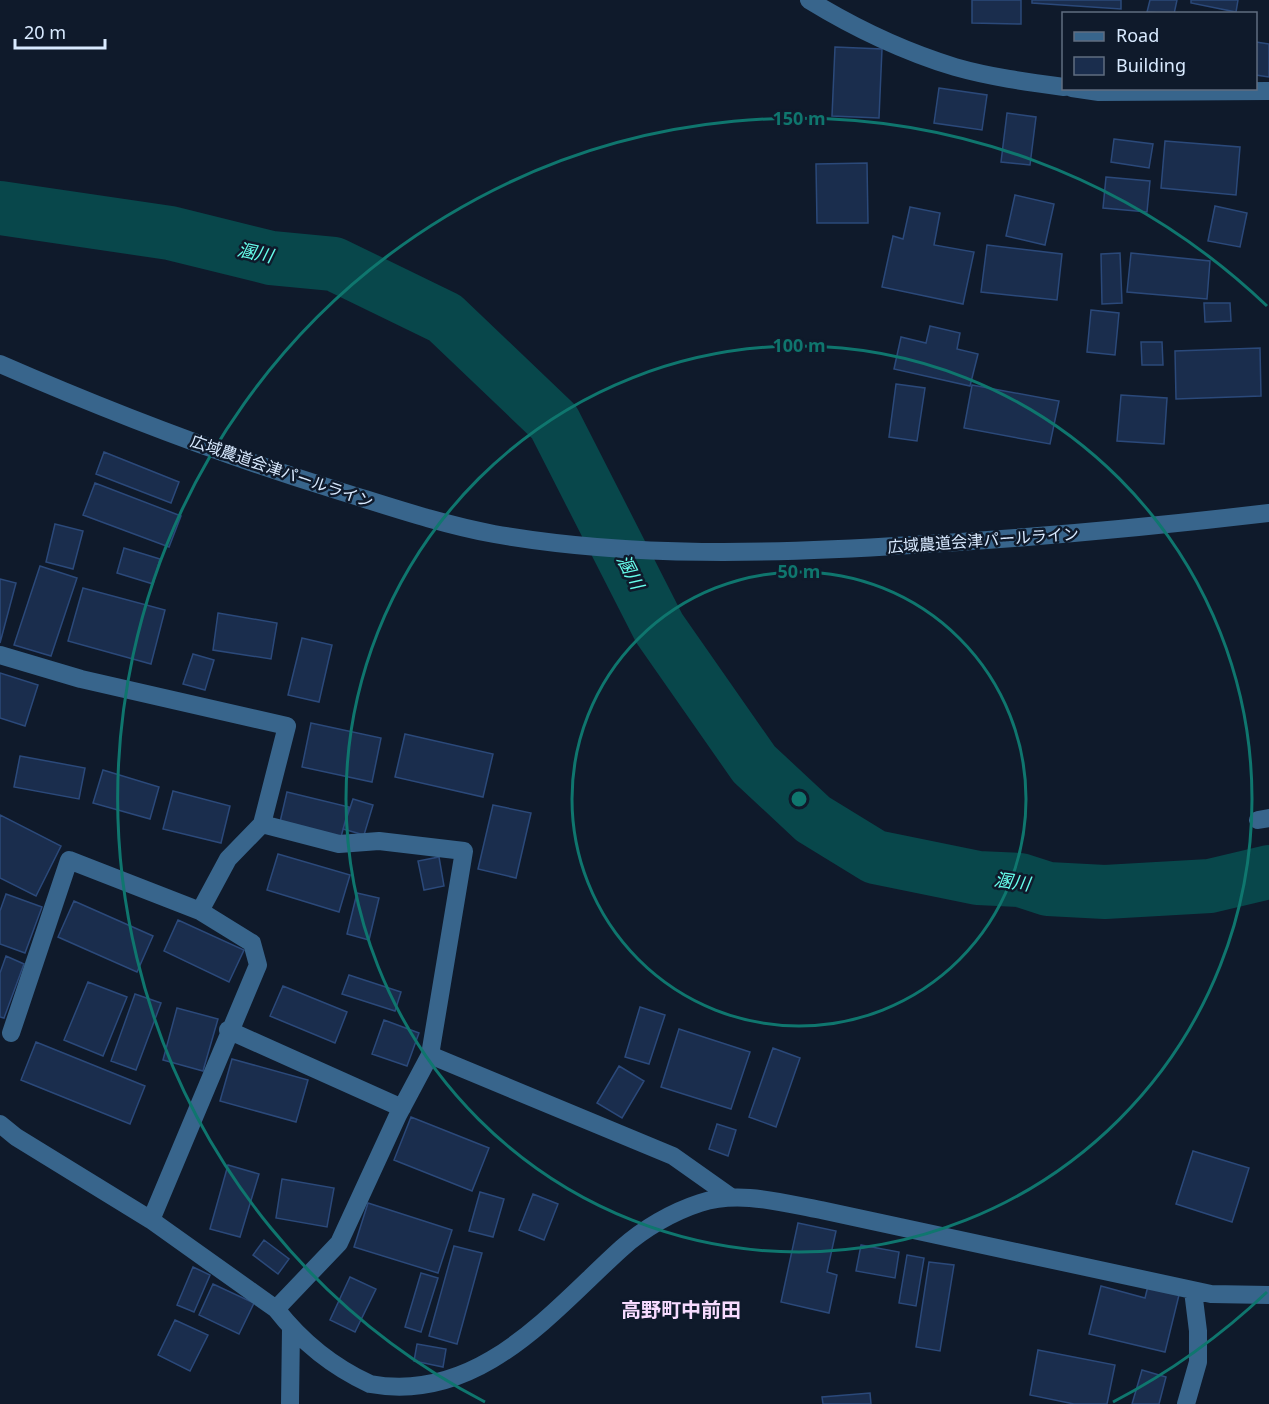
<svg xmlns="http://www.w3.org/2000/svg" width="1269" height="1404" font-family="'Noto Sans','Noto Sans JP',sans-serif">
	<rect width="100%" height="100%" fill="#0f1a2b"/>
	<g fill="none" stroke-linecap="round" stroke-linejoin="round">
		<!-- river -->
		<path stroke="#08474b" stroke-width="54" d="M0 208 170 233 271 258 334 264 445 318 554 422 659 628 754 764 813 819 875 857 978 878 1020 880 1048 889 1105 892 1210 886 1269 872"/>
	</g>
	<!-- building -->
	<path fill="#1a2d4d" stroke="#2b497a" stroke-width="1.5" d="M972 0H1021V24L972 23Z
		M1032 0H1121V9L1032 3Z
		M1150 0H1177L1174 14 1147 12Z
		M1191 0H1238L1236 12 1191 3Z
		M1256 42 1269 44V77L1256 75Z
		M835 47 882 49 879 118 832 116Z
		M939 88 987 95 982 130 934 123Z
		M1007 113 1036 117 1030 165 1001 162Z
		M1114 139 1153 144 1149 168 1111 162Z
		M1165 141 1240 147 1236 195 1161 188Z
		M867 163 868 223H817L816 164Z
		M1106 177 1150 181 1147 212 1103 208Z
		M1015 195 1054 204 1045 245 1006 236Z
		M1215 206 1247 213 1240 247 1208 241Z
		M910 207 940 213 934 245 974 252 963 304 882 287 893 236 903 239Z
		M987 245 1062 254 1057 300 981 292Z
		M1120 253 1122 303 1102 304 1101 254Z
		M1131 253 1210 261 1207 299 1127 292Z
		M1204 303H1230L1231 321 1205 322Z
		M1091 310 1119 313 1115 355 1087 352Z
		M930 326 960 333 957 349 978 354 970 386 894 369 901 337 926 343Z
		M1141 342H1162L1163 365H1142Z
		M1260 348 1261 396 1176 399 1175 351Z
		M896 384 925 388 917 441 889 437Z
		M972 385 1059 401 1050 444 964 428Z
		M1121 395 1167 398 1164 444 1117 441Z
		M104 452 179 482 171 503 96 474Z
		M95 483 181 516 169 547 83 515Z
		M55 524 83 531 73 569 46 562Z
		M124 548 160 559 153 584 117 573Z
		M40 566 77 578 51 656 14 645Z
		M0 579 16 583 0 643Z
		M83 588 165 610 151 664 68 641Z
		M218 613 277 623 271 659 213 650Z
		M302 638 332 645 319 702 288 695Z
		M193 654 214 660 205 690 183 684Z
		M0 673 38 685 25 726 0 718Z
		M311 723 381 738 372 782 302 767Z
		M405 734 493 754 483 797 395 777Z
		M20 756 85 768 79 799 14 787Z
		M103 770 159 787 150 819 93 803Z
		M173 791 230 806 221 843 163 829Z
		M287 792 349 807 341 837 280 822Z
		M353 799 373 805 364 835 343 829Z
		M493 805 531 813 516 878 478 869Z
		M0 815 61 846 36 896 0 878Z
		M278 854 350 875 339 912 267 890Z
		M439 857 444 886 424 890 418 861Z
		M357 893 379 898 369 940 347 934Z
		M6 894 42 907 25 953 0 944V911Z
		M74 901 153 936 137 972 58 937Z
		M178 920 244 950 229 982 164 951Z
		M6 956 24 964 4 1018 0 1017V973Z
		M349 975 401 992 395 1011 342 994Z
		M88 982 127 997 103 1056 64 1040Z
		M283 986 347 1012 335 1043 270 1016Z
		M135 994 161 1003 136 1070 111 1061Z
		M640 1007 665 1015 649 1064 625 1057Z
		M177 1008 218 1019 203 1071 163 1060Z
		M384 1020 419 1033 407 1066 372 1054Z
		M679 1029 750 1052 731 1109 661 1087Z
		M36 1042 145 1086 130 1124 21 1080Z
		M773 1048 800 1058 776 1127 749 1117Z
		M232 1059 308 1080 296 1122 220 1101Z
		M619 1066 644 1081 622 1118 597 1103Z
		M411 1117 489 1148 472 1191 394 1160Z
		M717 1124 736 1130 728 1156 709 1149Z
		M1193 1151 1249 1168 1232 1222 1176 1204Z
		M228 1165 259 1174 240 1237 210 1229Z
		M282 1179 334 1188 327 1227 276 1218Z
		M480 1192 504 1199 493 1237 469 1231Z
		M533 1194 558 1204 544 1240 519 1230Z
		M368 1203 452 1230 438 1273 354 1247Z
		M798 1223 836 1231 827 1272 837 1275 829 1313 781 1302Z
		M264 1240 289 1259 278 1274 253 1255Z
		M861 1245 899 1252 895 1278 856 1271Z
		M454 1246 482 1253 457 1344 429 1336Z
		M907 1255 924 1258 916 1306 899 1303Z
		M929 1262 954 1265 940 1351 916 1347Z
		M193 1267 210 1275 194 1312 177 1305Z
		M421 1273 438 1278 421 1332 405 1327Z
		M350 1277 376 1289 355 1332 330 1320Z
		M213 1284 254 1303 239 1334 199 1315Z
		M1101 1286 1145 1298 1148 1286 1179 1295 1165 1352 1089 1334Z
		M175 1320 208 1335 190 1371 158 1355Z
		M417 1344 446 1349 443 1367 414 1361Z
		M1038 1350 1115 1365 1107 1404H1074L1030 1395Z
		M1142 1370 1166 1377 1159 1404H1132Z
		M870 1393 871 1404H823L822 1397Z"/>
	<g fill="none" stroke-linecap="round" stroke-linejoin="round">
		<!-- minor -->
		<path stroke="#38658c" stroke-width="18" d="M809 0C853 27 906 52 955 67 990 77 1027 82 1064 87
			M1072 88 1099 92 1269 91
			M0 364C110 412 222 455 336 490 388 506 440 524 494 534 632 558 772 554 911 545 1031 538 1150 527 1269 513
			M0 655 81 679 287 726 262 824 228 859 200 911
			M1258 820 1269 818
			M262 824 339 844 379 841 464 851 430 1055 398 1115 339 1243 276 1309
			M228 1030 402 1108
			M11 1033 69 860 200 911 252 943 258 965 151 1220
			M430 1055 673 1156 731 1197
			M0 1124 16 1137 151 1220 276 1309C301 1341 333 1367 370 1384 480 1404 553 1310 622 1248 643 1229 672 1212 700 1203 739 1190 782 1203 821 1210L1211 1294 1269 1295
			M290 1404 291 1328
			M1186 1404 1198 1362V1331L1193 1291"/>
	</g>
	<!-- distance rings -->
	<g fill="none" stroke="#0f766e" stroke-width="3">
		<circle cx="799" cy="799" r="227"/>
		<circle cx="799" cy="799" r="453"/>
		<path d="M1267 1292A680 680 0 0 1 1113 1402M485 1402A680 680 0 1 1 1267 306"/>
	</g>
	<g text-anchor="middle" stroke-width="5" stroke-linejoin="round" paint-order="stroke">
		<!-- street labels -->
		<g font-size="16" fill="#d9eaff" stroke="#0f1a2b">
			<text transform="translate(282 471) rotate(19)" y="6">広域農道会津パールライン</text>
			<text transform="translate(983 540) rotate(-4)" y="6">広域農道会津パールライン</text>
		</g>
		<!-- water labels -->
		<g font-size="18" font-style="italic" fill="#67ffed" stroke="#0f1a2b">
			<text transform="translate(255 253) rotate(12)" y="6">溷川</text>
			<text transform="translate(630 572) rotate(63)" y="6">溷川</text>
			<text transform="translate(1012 882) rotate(8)" y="6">溷川</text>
		</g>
		<!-- quarter labels -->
		<g font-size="20" font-weight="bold" fill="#f7dbff" stroke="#0f1a2b">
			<text x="681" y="1317">高野町中前田</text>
		</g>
	</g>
	<circle cx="799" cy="799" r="9" fill="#0f766e" stroke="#0f1a2b" stroke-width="3"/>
	<g font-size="18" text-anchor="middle" font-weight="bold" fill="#0f766e" stroke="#0f1a2b" stroke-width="5" stroke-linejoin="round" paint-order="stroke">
		<text x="799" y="125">150 m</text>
		<text x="799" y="352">100 m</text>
		<text x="799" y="578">50 m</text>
	</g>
	<!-- legend -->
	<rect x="1062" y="12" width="195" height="78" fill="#0f1a2b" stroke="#606d80" stroke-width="1.5"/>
	<rect x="1074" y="32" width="30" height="9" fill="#38658c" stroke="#606d80" stroke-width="1.5"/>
	<text x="1116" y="42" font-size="18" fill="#d9eaff">Road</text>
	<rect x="1074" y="57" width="30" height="18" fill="#1a2d4d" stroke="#606d80" stroke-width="1.5"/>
	<text x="1116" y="72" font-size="18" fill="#d9eaff">Building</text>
	<!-- scale -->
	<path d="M15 39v9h90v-9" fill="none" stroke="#d9eaff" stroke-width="3"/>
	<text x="24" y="39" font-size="18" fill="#d9eaff" stroke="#0f1a2b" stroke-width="4.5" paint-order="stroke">20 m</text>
</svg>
